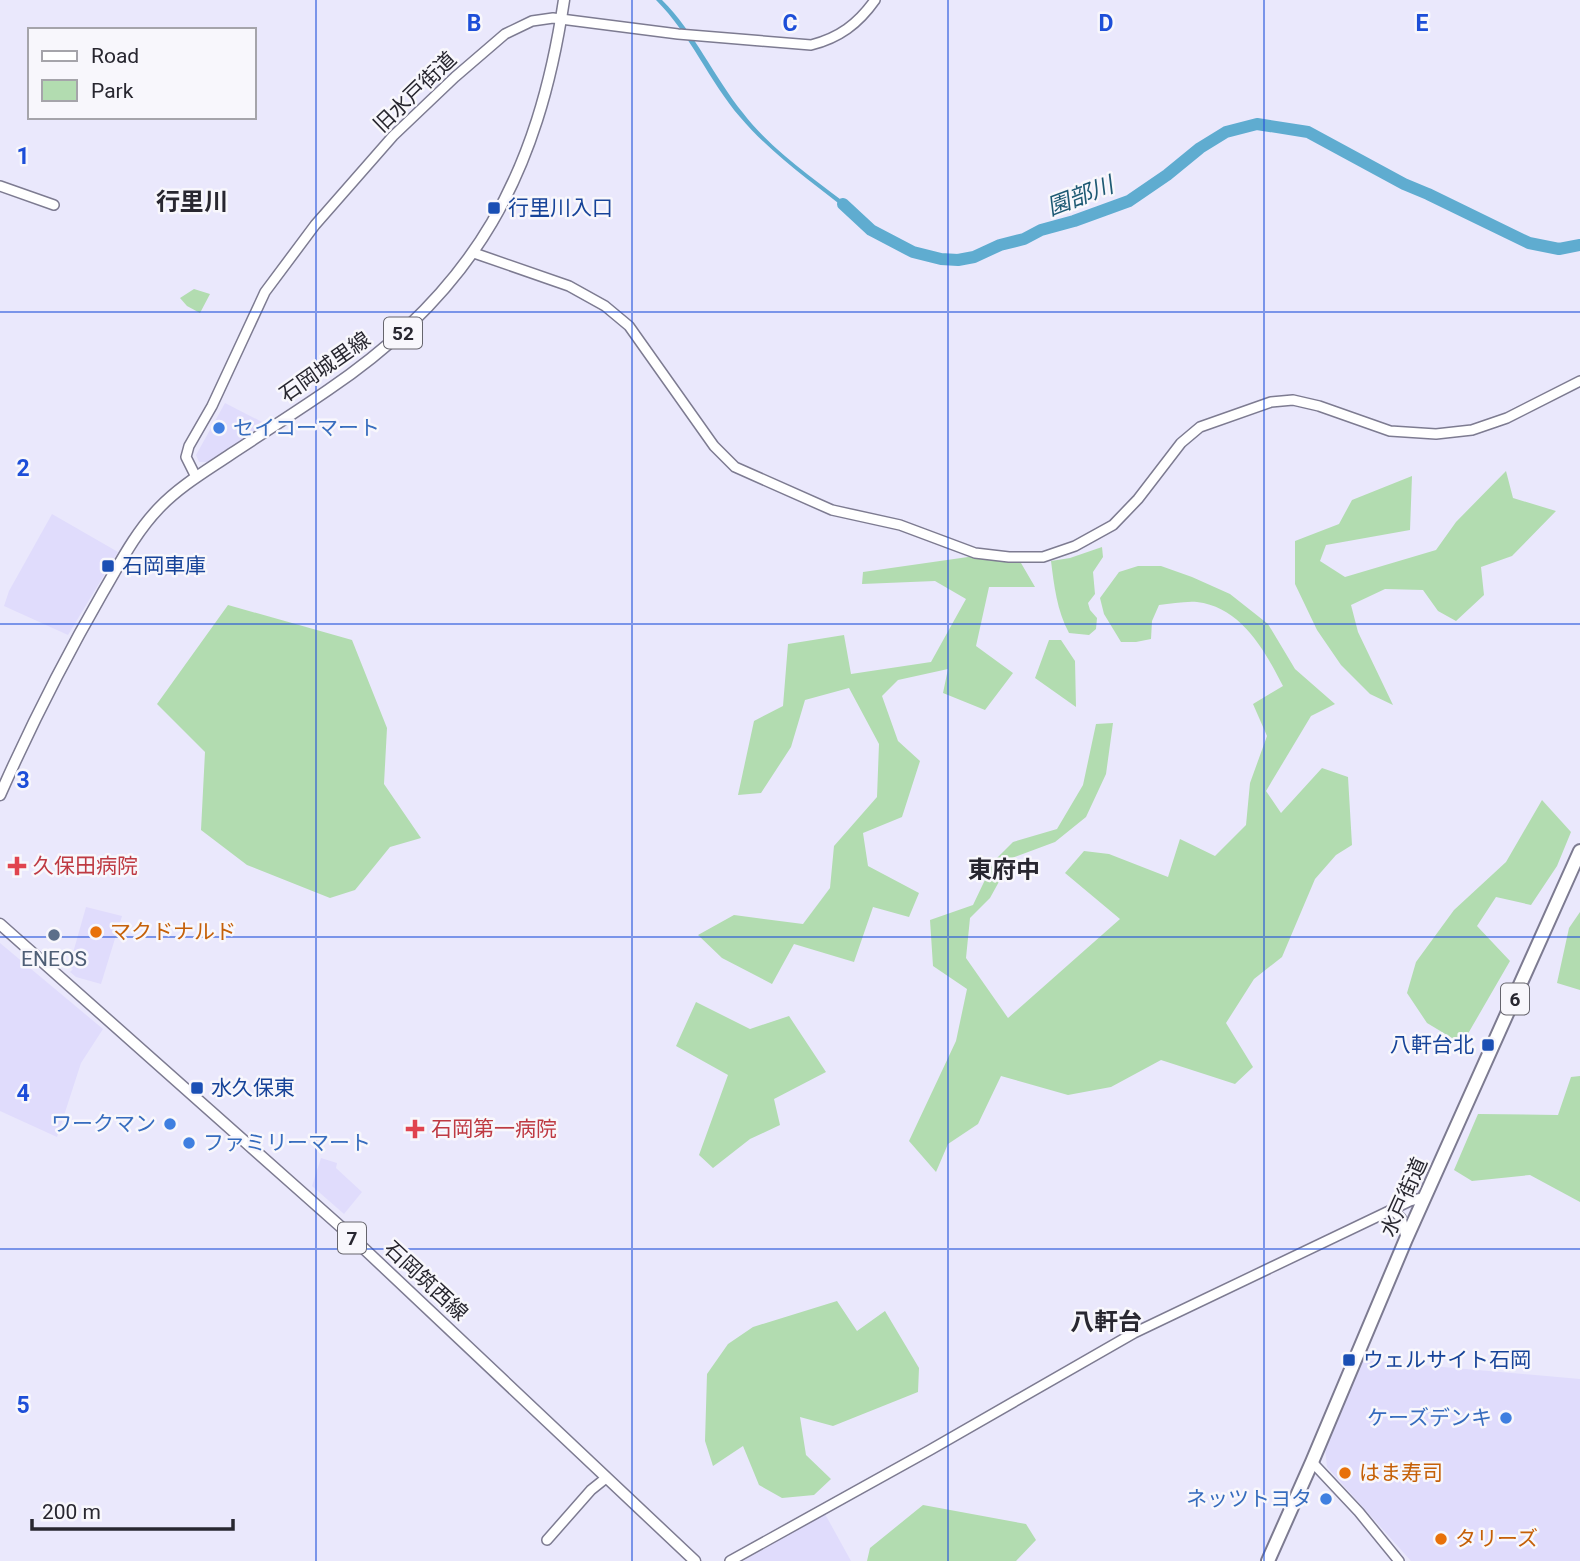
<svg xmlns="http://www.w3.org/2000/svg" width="1580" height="1561" font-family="Roboto,'Noto Sans JP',sans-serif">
	<rect width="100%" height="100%" fill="#eae8fc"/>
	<!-- built -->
	<path fill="#e0dcfc" d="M225 403 266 424 208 462H199L196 455Z
		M52 514 118 552 68 635 4 606 9 591Z
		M86 907 122 916 101 984 76 977 70 972 73 969 69 967Z
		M0 943 103 1029 81 1063 57 1137 0 1111Z
		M321 1158 337 1163 336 1168 362 1192 344 1214 312 1186Z
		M1363 1360 1580 1379V1561H1411L1327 1467 1325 1448Z
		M825 1514 851 1561H743Z"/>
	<!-- green -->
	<path fill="#b2dcb0" d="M194 289 210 294 200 313 187 306 180 298Z
		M1506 471 1513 498 1556 511 1512 556 1481 567 1484 595 1456 621 1438 611 1423 590 1385 589 1351 605 1358 632 1393 705 1370 694 1341 665 1317 630 1295 584V541L1339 524 1352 500 1412 476 1410 530 1326 545 1320 561 1345 577 1436 550 1456 522Z
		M1102 547 1103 557 1093 572 1095 594 1088 603 1090 610 1097 618 1096 629 1089 635 1069 633C1057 611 1054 585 1051 561L1070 558Z
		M996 553 1021 563 1035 587H989L976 646 1013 673 985 710 943 693 948 669 898 680 882 696 898 741 920 761 902 817 863 833 868 866 919 893 909 917 873 907 854 962 794 944 772 984 722 958 698 935 734 915 803 924 830 888 834 846 877 797 879 744 849 688 805 700 791 747 761 793 738 795 754 721 783 706 788 644 844 635 851 674 931 662 966 599 935 581 862 584 863 572Z
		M1138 566H1161L1192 577 1230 594 1268 624 1295 669 1335 704 1311 716 1266 791 1281 813 1322 768 1348 777 1352 845 1336 855 1315 879 1282 957 1254 979 1226 1023 1253 1067 1235 1084 1161 1060 1111 1087 1068 1095 1001 1076 978 1124 948 1144 936 1172 909 1141 956 1041 967 989 933 966 930 920 973 905 994 861 1013 842 1057 829 1083 785 1096 724 1113 723 1106 774 1086 817 1055 842 1012 858 990 898 970 918 966 958 1008 1018 1120 919 1065 873 1084 851 1109 854 1168 877 1180 839 1215 856 1246 825 1250 783 1267 736 1253 704 1283 686C1265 651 1241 607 1197 602 1185 601 1171 604 1159 605L1152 621 1151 639 1136 642H1121L1104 614 1100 598 1119 572Z
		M228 605 352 640 387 728 384 784 421 838 390 847 355 890 330 898 247 865 201 830 205 752 157 704Z
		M1049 640H1061L1075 661 1076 707 1035 678Z
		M1542 800 1571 832 1557 866 1531 905 1496 897 1477 926 1510 961 1462 1044 1427 1023 1407 993 1416 962 1454 910 1506 862Z
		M1580 912V990L1557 983 1569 928Z
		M696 1002 750 1029 789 1016 826 1072 774 1099 780 1125 750 1139 713 1168 699 1155 728 1075 676 1046Z
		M1580 1076V1202L1530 1175 1472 1181 1454 1170 1478 1114 1558 1115 1571 1077Z
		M837 1301 857 1331 885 1311 919 1368 918 1392 833 1426 800 1417 806 1455 831 1479 814 1495 782 1498 759 1485 743 1446 713 1466 705 1441 707 1374 728 1344 753 1327Z
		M923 1505 1026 1524 1036 1540 1016 1561H867L870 1548Z"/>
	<!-- water -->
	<path fill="#5facd0" d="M656 0H662C695 33 714 77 743 113 773 152 817 181 856 211L853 215C815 184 772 155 740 117 709 81 691 35 656 0Z"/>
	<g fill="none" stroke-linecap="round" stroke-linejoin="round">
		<!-- river -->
		<path stroke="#5facd0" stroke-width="12" d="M843 204 871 230 913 252 941 259 958 260 974 257 1000 245 1024 239 1041 230 1074 221 1129 201 1167 175 1200 148 1226 132 1257 124 1308 132 1404 184 1428 194 1529 243 1559 249 1580 245"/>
		<!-- secondary casing -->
		<g stroke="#7d7b91" stroke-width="12">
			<path id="secondary" d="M0 186 54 205
				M474 253 569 286 605 306 629 326 714 446 735 467 832 510 900 525 975 553 1009 557H1043L1075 546 1113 525 1138 499 1181 443 1200 427 1271 402 1293 400 1319 406 1390 431 1436 434 1472 430 1507 418 1580 381
				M196 477 186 457 189 446 212 406 265 292 315 225 393 136 455 77 505 34 532 21 553 18 678 34 811 45C839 38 858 24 875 0
				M1388 1212H1395L1401 1218 1406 1237
				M1312 1462 1359 1512 1399 1561
				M547 1540 591 1490 606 1478
				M730 1561 930 1450 1134 1333 1410 1201 1425 1197"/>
		</g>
		<!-- primary casing -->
		<g stroke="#7d7b91" stroke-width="13">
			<path id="primary" d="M0 795C31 725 65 658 103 592 120 563 135 533 159 508 180 486 206 471 231 454 263 433 296 412 328 390 476 290 538 174 564 0
				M0 924 341 1227 695 1561"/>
		</g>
		<!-- highway casing -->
		<g stroke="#7d7b91" stroke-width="16">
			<path id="highway" d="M1268 1561 1312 1462 1406 1239 1580 851"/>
		</g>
		<!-- secondary -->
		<use href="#secondary" stroke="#fff" stroke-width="9"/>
		<!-- primary -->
		<use href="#primary" stroke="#fff" stroke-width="10"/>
		<!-- highway -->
		<use href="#highway" stroke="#fff" stroke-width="12"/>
	</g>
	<!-- grid -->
	<path fill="none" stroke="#1d4ed8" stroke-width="2" stroke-opacity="0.55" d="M316 0V1561M632 0V1561M948 0V1561M1264 0V1561M0 312H1580M0 624H1580M0 937H1580M0 1249H1580"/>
	<!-- markers -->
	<g fill="#1a4fb4" stroke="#f8f7fc" stroke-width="2.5">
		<rect x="487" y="201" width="14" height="14" rx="3.5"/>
		<rect x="101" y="559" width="14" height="14" rx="3.5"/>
		<rect x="1481" y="1038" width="14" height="14" rx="3.5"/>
		<rect x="190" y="1081" width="14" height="14" rx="3.5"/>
		<rect x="1342" y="1353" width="14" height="14" rx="3.5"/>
	</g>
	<g fill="#3f7fe0" stroke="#f8f7fc" stroke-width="2.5">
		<circle cx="219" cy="428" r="7"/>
		<circle cx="170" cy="1124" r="7"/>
		<circle cx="189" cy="1143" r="7"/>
		<circle cx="1506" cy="1418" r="7"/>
		<circle cx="1326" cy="1499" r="7"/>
	</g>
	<g fill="#e0444e" stroke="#f8f7fc" stroke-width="2.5">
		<path d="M13.5 855.5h7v7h7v7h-7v7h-7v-7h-7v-7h7z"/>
		<path d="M411.5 1118.5h7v7h7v7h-7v7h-7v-7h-7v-7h7z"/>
	</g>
	<g fill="#e8710a" stroke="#f8f7fc" stroke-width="2.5">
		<circle cx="96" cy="932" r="7"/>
		<circle cx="1345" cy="1473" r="7"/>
		<circle cx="1441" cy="1539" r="7"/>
	</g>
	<circle fill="#5c6f8a" stroke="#f8f7fc" stroke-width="2.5" cx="54" cy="935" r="7"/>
	<g text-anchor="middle" stroke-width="5" stroke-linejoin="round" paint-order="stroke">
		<!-- shield labels -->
		<g fill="#f8f7fc" stroke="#66656d" stroke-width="2">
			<rect x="384" y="317.5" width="38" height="31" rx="5"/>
			<rect x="1501" y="983.5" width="28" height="31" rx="5"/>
			<rect x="338" y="1222.5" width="28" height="31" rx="5"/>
		</g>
		<g font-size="19" font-weight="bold" fill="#282730">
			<text x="403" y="340">52</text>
			<text x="1515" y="1006">6</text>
			<text x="352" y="1245">7</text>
		</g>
		<!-- street labels -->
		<g font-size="21" fill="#282730" stroke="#f8f7fc">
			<text transform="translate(415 92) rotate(-44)" y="7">旧水戸街道</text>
			<text transform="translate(325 367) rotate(-35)" y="7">石岡城里線</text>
			<text transform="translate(1404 1197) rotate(-66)" y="7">水戸街道</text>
			<text transform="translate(426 1281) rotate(43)" y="7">石岡筑西線</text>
		</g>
		<!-- transit labels -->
		<g font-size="21" fill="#164399" stroke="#f8f7fc" text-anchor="start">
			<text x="508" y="215">行里川入口</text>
			<text x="122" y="573">石岡車庫</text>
			<text x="1474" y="1052" text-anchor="end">八軒台北</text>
			<text x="211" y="1095">水久保東</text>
			<text x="1363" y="1367">ウェルサイト石岡</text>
		</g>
		<!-- shop labels -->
		<g font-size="21" fill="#366cbe" stroke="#f8f7fc" text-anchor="end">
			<text x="233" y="435" text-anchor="start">セイコーマート</text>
			<text x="156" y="1131">ワークマン</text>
			<text x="203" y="1150" text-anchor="start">ファミリーマート</text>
			<text x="1492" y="1425">ケーズデンキ</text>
			<text x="1312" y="1506">ネッツトヨタ</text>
		</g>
		<!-- health labels -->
		<g font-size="21" fill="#be3a42" stroke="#f8f7fc" text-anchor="start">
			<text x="33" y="873">久保田病院</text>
			<text x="431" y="1136">石岡第一病院</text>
		</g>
		<!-- food labels -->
		<g font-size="21" fill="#c56008" stroke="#f8f7fc" text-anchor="start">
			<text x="110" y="939">マクドナルド</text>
			<text x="1359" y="1480">はま寿司</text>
			<text x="1455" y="1546">タリーズ</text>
		</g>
		<!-- service labels -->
		<g font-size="21" fill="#4e5e75" stroke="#f8f7fc">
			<text x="54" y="966">ENEOS</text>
		</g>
		<!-- water labels -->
		<g font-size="23" font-style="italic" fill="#1e5a74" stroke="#f8f7fc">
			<text transform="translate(1080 196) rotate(-21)" y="8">園部川</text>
		</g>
		<!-- quarter labels -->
		<g font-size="24" font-weight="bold" fill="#282730" stroke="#f8f7fc">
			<text x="192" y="210">行里川</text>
			<text x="1004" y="878">東府中</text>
			<text x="1106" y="1330">八軒台</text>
		</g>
	</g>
	<g font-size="23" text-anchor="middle" font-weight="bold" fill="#1d4ed8" stroke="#f8f7fc" stroke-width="5" stroke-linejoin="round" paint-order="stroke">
		<text x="474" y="31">B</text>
		<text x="790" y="31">C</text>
		<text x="1106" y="31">D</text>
		<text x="1422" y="31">E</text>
		<text x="23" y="164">1</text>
		<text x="23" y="476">2</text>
		<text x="23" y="788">3</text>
		<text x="23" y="1101">4</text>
		<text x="23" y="1413">5</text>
	</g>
	<!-- legend -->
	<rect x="28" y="28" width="228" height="91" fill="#f8f7fc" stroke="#a5a4aa" stroke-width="2"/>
	<rect x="42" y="51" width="35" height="10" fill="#ffffff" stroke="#a5a4aa" stroke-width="2"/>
	<text x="91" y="63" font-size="21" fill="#282730">Road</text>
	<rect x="42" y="80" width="35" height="21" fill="#b2dcb0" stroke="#a5a4aa" stroke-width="2"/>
	<text x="91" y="98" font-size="21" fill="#282730">Park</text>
	<!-- scale -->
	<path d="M32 1519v10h201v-10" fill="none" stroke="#282730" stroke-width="3.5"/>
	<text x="42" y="1519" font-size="21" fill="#282730" stroke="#f8f7fc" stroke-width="5" paint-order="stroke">200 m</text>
</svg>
